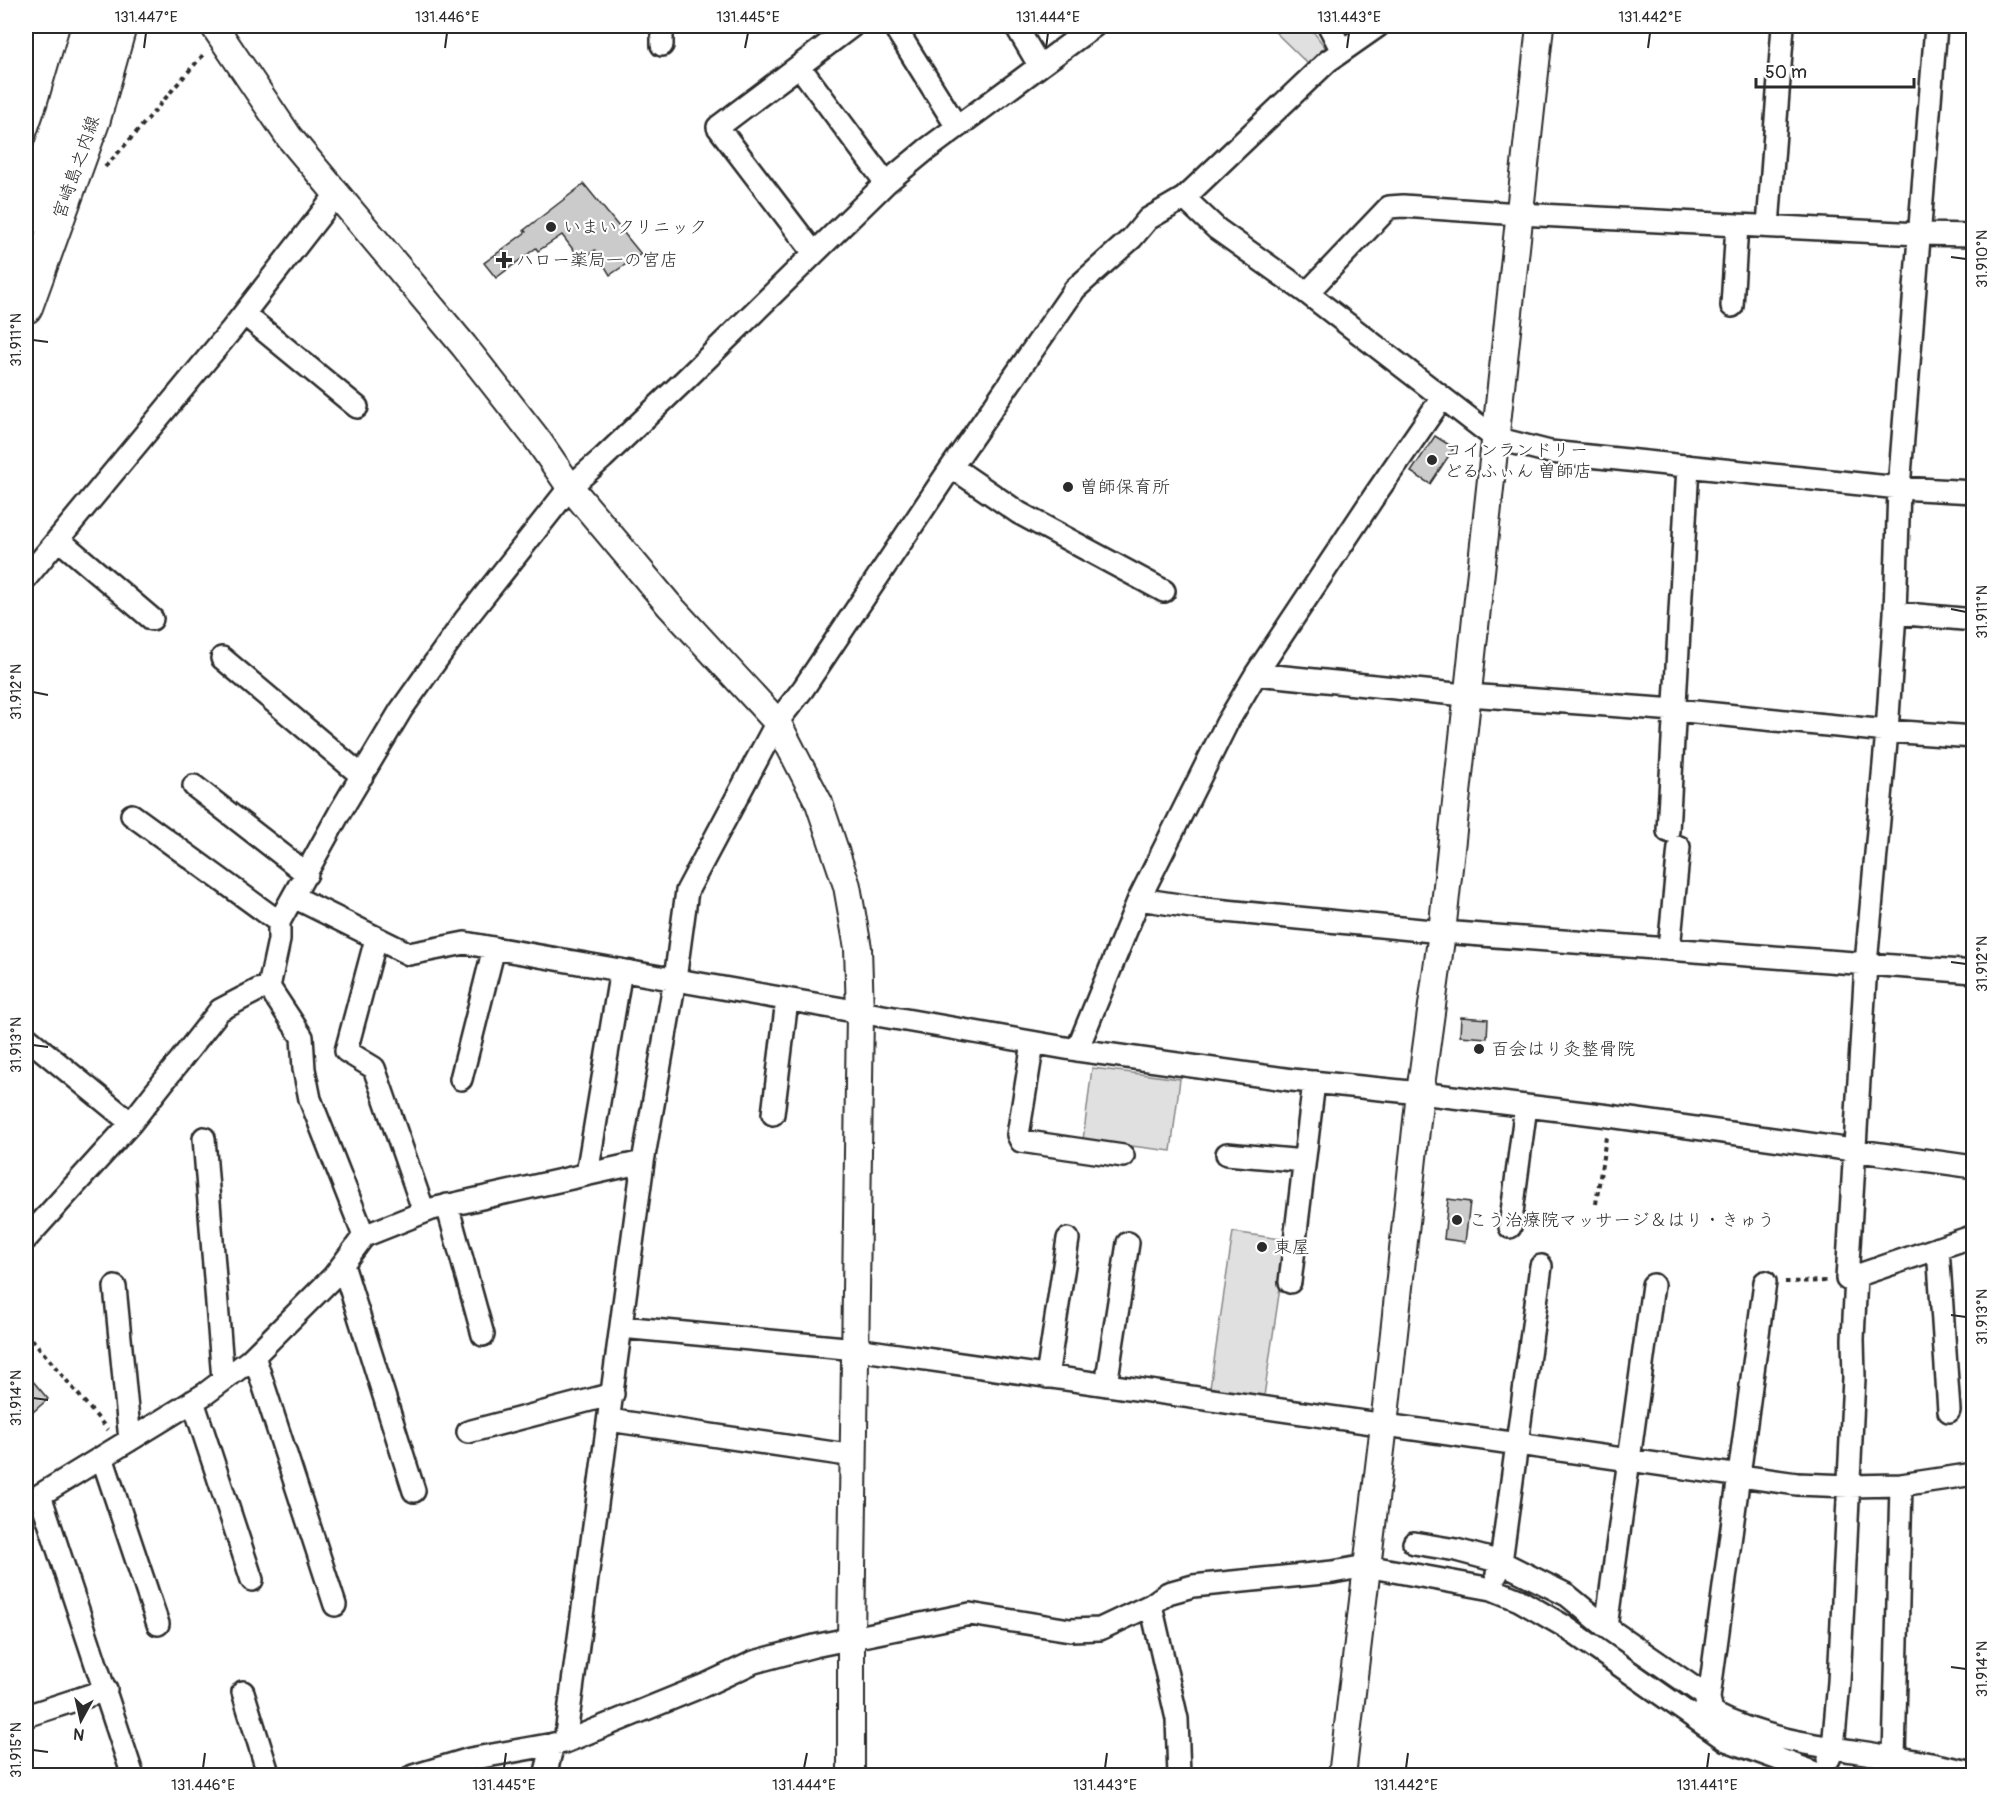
<svg xmlns="http://www.w3.org/2000/svg" width="1999" height="1801" font-family="Pangolin,'Klee One',sans-serif">
	<rect width="100%" height="100%" fill="#fff"/>
	<filter id="ink" filterUnits="userSpaceOnUse"><feTurbulence type="fractalNoise" baseFrequency=".0167" numOctaves="2"/><feDisplacementMap in="SourceGraphic" scale="12" xChannelSelector="R" yChannelSelector="G"/><feConvolveMatrix kernelMatrix="1 2 1 2 8 2 1 2 1" color-interpolation-filters="sRGB"/></filter>
	<g filter="url(#ink)">
		<!-- green -->
		<path fill="#e0e0e0" stroke="#868686" stroke-width="1.5" d="M1269 26H1309L1328 51 1308 64Z
			M1092 1068 1180 1079 1171 1151 1083 1140Z
			M1233 1232 1287 1240 1264 1396 1210 1388Z"/>
		<!-- building -->
		<path fill="#cbcbcb" stroke="#2b2b2b" stroke-width="1.5" d="M584 184 641 254 610 275 595 250 581 260 562 235 538 251 536 248 496 278 484 263 526 232 524 230Z
			M1435 436 1454 448 1430 484 1411 472Z
			M1461 1017 1488 1019 1487 1038 1460 1036Z
			M1448 1199 1470 1202 1465 1242 1444 1239Z
			M26 1373 48 1399 26 1418Z"/>
		<g fill="none" stroke-linecap="round" stroke-linejoin="round">
			<!-- minor casing -->
			<g stroke="#2b2b2b" stroke-width="26">
				<path id="minor" d="M662 26V45
					M894 26 957 127
					M1016 26 1039 65
					M1329 26 1342 51
					M1936 26 1899 488 1895 613 1887 731 1866 964 1847 1279 1974 1236
					M799 66 886 183
					M1184 198 1217 229 1307 293 1495 438 1550 452 1899 488 1974 492
					M1768 226 1783 26
					M814 253 718 127 852 26
					M1307 293 1389 207 1403 206 1519 214 1919 234 1974 235
					M1732 306 1737 225
					M244 314 357 407
					M952 467 1019 513 1164 591
					M58 539 152 619
					M26 578 232 329 336 195
					M1895 613 1974 620
					M222 658 362 776
					M1256 674 1455 694 1675 710 1887 731 1974 737
					M194 786 307 874
					M132 815 279 922
					M1668 831 1688 466
					M294 897 409 954 465 943 1077 1050 1292 1080 1420 1093 1609 1116 1974 1167
					M1139 899 1205 909 1442 932 1974 972
					M376 939 346 1051 374 1068 424 1212
					M1669 949 1679 847
					M26 1037 131 1123
					M1033 1043 1018 1135 1021 1141 1123 1156
					M1077 1050 1139 899 1227 723 1256 674 1377 492 1442 398
					M461 1079 494 948
					M773 1114 787 1000
					M204 1138 223 1380
					M1227 1154 1304 1161
					M587 1174 621 970
					M447 1205 483 1335
					M1510 1227 1526 1106
					M364 1236 310 1099 304 1069 302 1037 269 987 279 940V922L340 812 401 710 465 620 570 487 603 458 686 379 886 183 926 150 1094 26
					M26 1239 131 1123 220 1010 258 990 269 987
					M1938 1248 1949 1411
					M343 1265 414 1491
					M1290 1282 1314 1082
					M115 1287 130 1440
					M621 1327 856 1349 1797 1484 1849 1486 1901 1485 1974 1474
					M254 1356 335 1605
					M1047 1377 1068 1239
					M1106 1385 1128 1243
					M193 1401 252 1580
					M609 1420 854 1456
					M468 1432 613 1394
					M102 1457 158 1624
					M1414 1543 1456 1550 1501 1562 1567 1595 1606 1627 1709 1698 1712 1713C1767 1742 1831 1747 1892 1757 1919 1761 1946 1767 1974 1773
					M1497 1574 1501 1562 1541 1266
					M1151 1605 1177 1719 1179 1776
					M1606 1627 1653 1285
					M243 1692 269 1776
					M1704 1709 1709 1698 1765 1282
					M26 1716 106 1690
					M565 1742 643 1162 675 979 687 891 777 722 803 689 944 478 1075 289 1132 238 1148 219 1184 198 1328 61 1378 26
					M1894 1757 1901 1485
					M1829 1759 1833 1748 1839 1682 1854 1378 1853 1339 1856 1276
					M133 1776 40 1495 205 1394 250 1360 333 1277 364 1236 432 1209 643 1162
					M413 1776 470 1759 565 1742 705 1685 754 1662 814 1646 970 1614 1070 1630 1100 1629 1151 1605 1168 1593 1193 1586 1333 1572 1366 1566 1492 1589 1519 1600 1564 1626 1726 1740 1825 1776
					M545 1776 553 1744"/>
			</g>
			<!-- tertiary casing -->
			<g stroke="#2b2b2b" stroke-width="30">
				<path id="tertiary" d="M214 26 289 137 464 346 537 439 570 487 669 605 777 722 819 803 847 886 858 948 860 1013 851 1639V1776
					M1342 1776 1384 1425 1420 1093 1442 932 1540 26"/>
			</g>
			<!-- primary casing -->
			<g stroke="#2b2b2b" stroke-width="36">
				<path id="primary" d="M26 219 63 112 88 26
					M26 307 94 119 120 26"/>
			</g>
			<!-- path -->
			<path stroke="#2b2b2b" stroke-width="4" stroke-dasharray="4.5 4.5" stroke-linecap="butt" d="M105 167C140 130 171 90 205 53
				M1596 1204 1606 1137
				M1785 1282 1829 1281
				M26 1332 108 1430"/>
			<!-- minor -->
			<use href="#minor" stroke="#fff" stroke-width="21"/>
			<!-- tertiary -->
			<use href="#tertiary" stroke="#fff" stroke-width="26"/>
			<!-- primary -->
			<use href="#primary" stroke="#fff" stroke-width="32"/>
		</g>
	</g>
	<!-- ticks -->
	<path fill="none" stroke="#2b2b2b" stroke-width="2" d="M144 48 146 33M445 48 447 33M745 48 748 33M1046 48 1048 33M1347 48 1349 33M1648 48 1650 33M1951 257 1966 259M33 340 48 342M1951 609 1966 612M33 692 48 695M1951 962 1966 964M33 1045 48 1047M1951 1315 1966 1317M33 1398 48 1400M1951 1667 1966 1669M33 1750 48 1752M203 1768 205 1753M504 1768 506 1753M804 1768 807 1753M1105 1768 1107 1753M1406 1768 1408 1753M1707 1768 1709 1753"/>
	<!-- markers -->
	<g fill="#2b2b2b" stroke="#fff" stroke-width="2">
		<circle cx="551" cy="227" r="6"/>
		<path d="M501 251h6v6h6v6h-6v6h-6v-6h-6v-6h6z"/>
		<circle cx="1432" cy="460" r="6"/>
		<circle cx="1068" cy="487" r="6"/>
		<circle cx="1479" cy="1049" r="6"/>
		<circle cx="1457" cy="1220" r="6"/>
		<circle cx="1262" cy="1247" r="6"/>
	</g>
	<g text-anchor="middle" stroke-width="4.5" stroke-linejoin="round" paint-order="stroke">
		<!-- street labels -->
		<g font-size="18" fill="#2b2b2b" stroke="#fff">
			<text transform="translate(76 167) rotate(-71)" y="6">宮崎島之内線</text>
		</g>
		<!-- poi labels -->
		<g font-size="18" fill="#2b2b2b" stroke="#fff" text-anchor="start">
			<text x="563" y="233">いまいクリニック</text>
			<text x="516" y="266">ハロー薬局一の宮店</text>
			<text x="1444" y="456">コインランドリー<tspan x="1444" dy="21">どるふぃん 曽師店</tspan></text>
			<text x="1080" y="493">曽師保育所</text>
			<text x="1491" y="1055">百会はり灸整骨院</text>
			<text x="1469" y="1226">こう治療院マッサージ＆はり・きゅう</text>
			<text x="1274" y="1253">東屋</text>
		</g>
	</g>
	<!-- margin -->
	<rect width="1999" height="1801" fill="none" stroke="#fff" stroke-width="66"/>
	<!-- north arrow -->
	<g transform="translate(81 1720) rotate(188)" stroke="#ffffff" stroke-width="4.5" paint-order="stroke">
	<path d="M0-4.5L10 22L0 15L-10 22Z" fill="#2b2b2b"/>
	<text y="-9" font-size="16" font-weight="bold" text-anchor="middle" fill="#2b2b2b">N</text>
	</g>
	<!-- scale -->
	<path d="M1756 78v9h158v-9" fill="none" stroke="#2b2b2b" stroke-width="3"/>
	<text x="1765" y="78" font-size="18" fill="#2b2b2b" stroke="#ffffff" stroke-width="4.5" paint-order="stroke">50 m</text>
	<rect x="33" y="33" width="1933" height="1735" fill="none" stroke="#2b2b2b" stroke-width="2"/>
	<g font-size="15" text-anchor="middle" fill="#2b2b2b">
		<text x="146" y="22">131.447°E</text>
		<text x="447" y="22">131.446°E</text>
		<text x="748" y="22">131.445°E</text>
		<text x="1048" y="22">131.444°E</text>
		<text x="1349" y="22">131.443°E</text>
		<text x="1650" y="22">131.442°E</text>
		<text transform="translate(1982 259) rotate(-90)" y="5">31.910°N</text>
		<text transform="translate(16 340) rotate(-90)" y="5">31.911°N</text>
		<text transform="translate(1982 612) rotate(-90)" y="5">31.911°N</text>
		<text transform="translate(16 692) rotate(-90)" y="5">31.912°N</text>
		<text transform="translate(1982 964) rotate(-90)" y="5">31.912°N</text>
		<text transform="translate(16 1045) rotate(-90)" y="5">31.913°N</text>
		<text transform="translate(1982 1317) rotate(-90)" y="5">31.913°N</text>
		<text transform="translate(16 1398) rotate(-90)" y="5">31.914°N</text>
		<text transform="translate(1982 1669) rotate(-90)" y="5">31.914°N</text>
		<text transform="translate(16 1750) rotate(-90)" y="5">31.915°N</text>
		<text x="203" y="1790">131.446°E</text>
		<text x="504" y="1790">131.445°E</text>
		<text x="804" y="1790">131.444°E</text>
		<text x="1105" y="1790">131.443°E</text>
		<text x="1406" y="1790">131.442°E</text>
		<text x="1707" y="1790">131.441°E</text>
	</g>
</svg>
